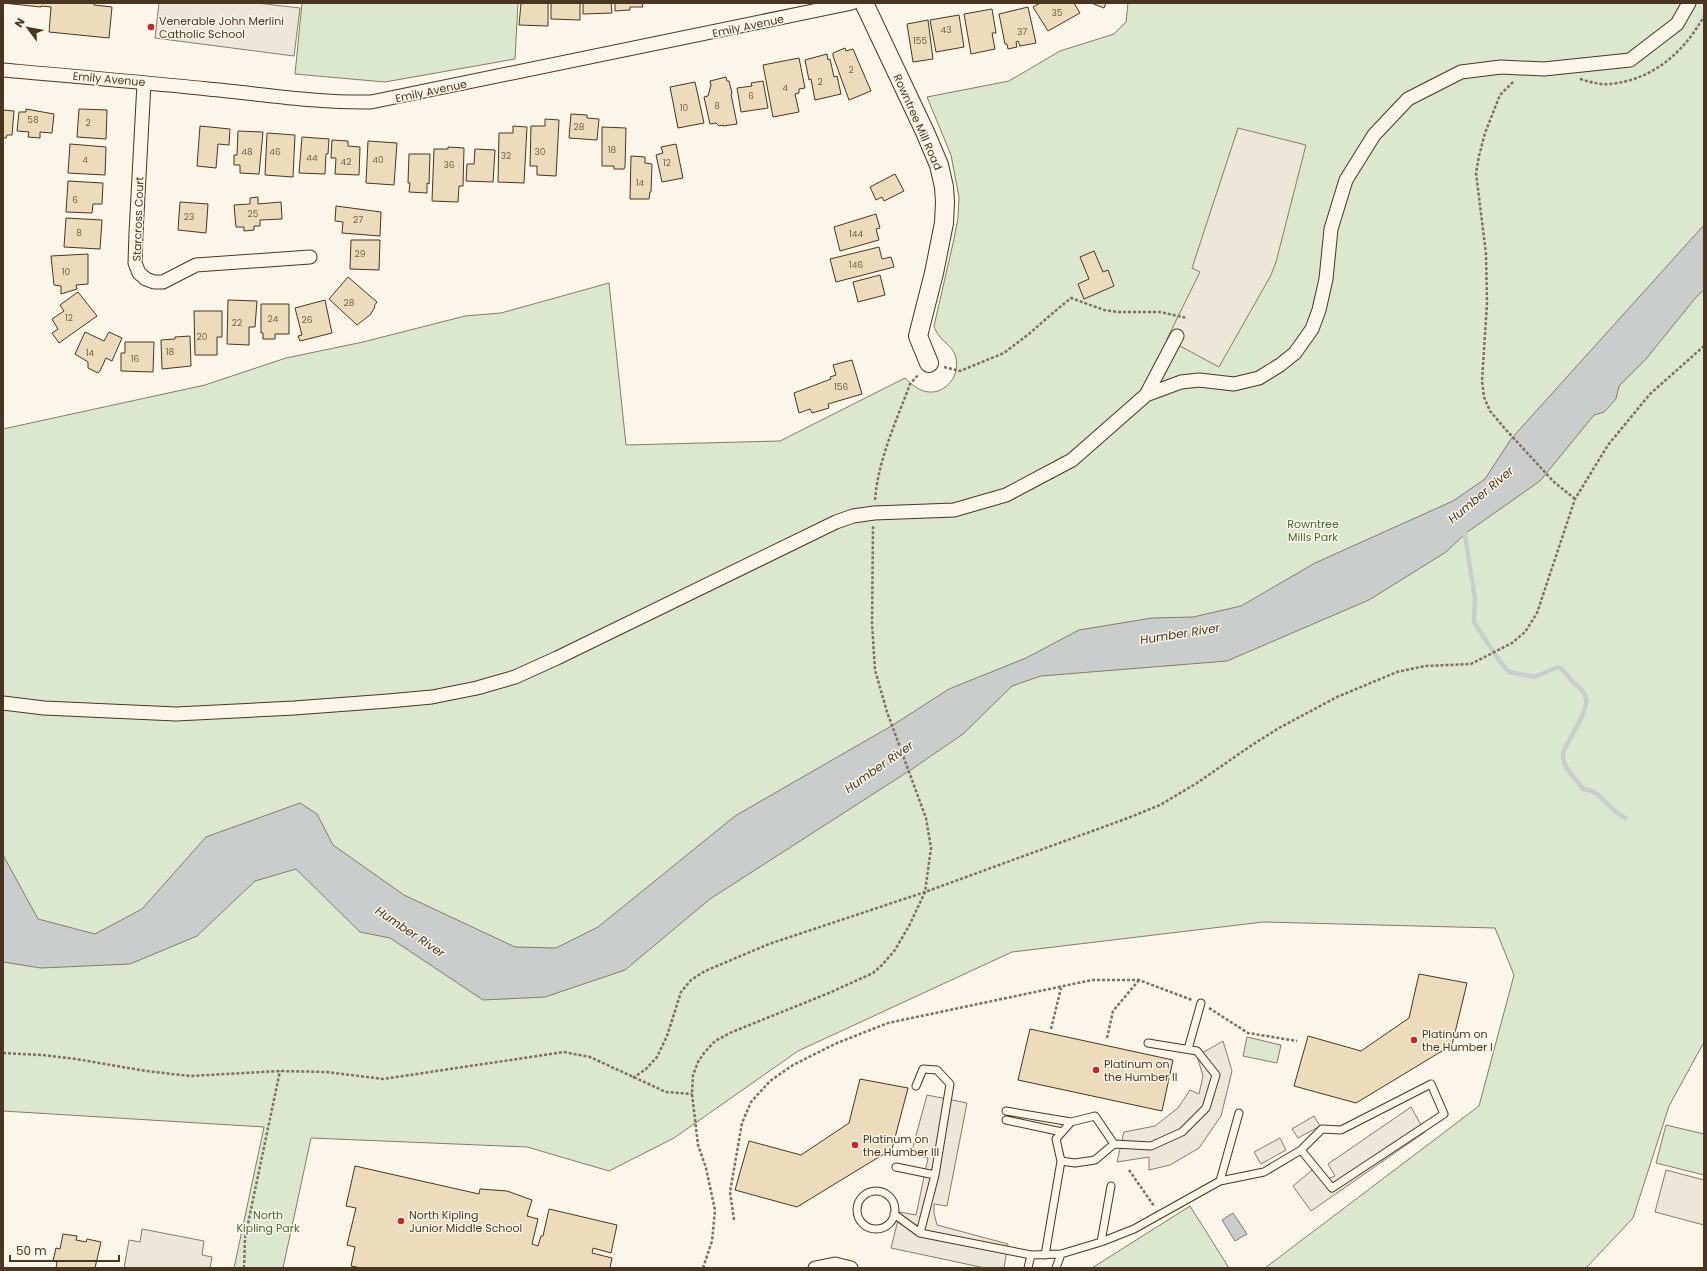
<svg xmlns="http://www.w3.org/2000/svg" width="1707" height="1271" font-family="Poppins,sans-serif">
	<rect width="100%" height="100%" fill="#fbf6e9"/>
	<!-- green -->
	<path fill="#dce7d0" stroke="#887966" d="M302 3H518L515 59 385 82 295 74Z
		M1128 3H1704V1042L1669 1106 1633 1218 1586 1268H1265L1479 1106 1514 975 1495 928 1263 922 1012 952 798 1051 674 1138 609 1171 527 1147 311 1138 283 1268H234L264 1127 3 1111V429L205 385 286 358 363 342 465 316 501 313 609 283 626 445 780 441 905 378C914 387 924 395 938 391 946 388 952 382 955 374 963 345 939 345 934 326L954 239 958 218 959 197 951 155 927 97 1009 81 1060 51 1114 34 1126 22Z
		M1247 1037 1281 1045 1277 1063 1243 1056Z
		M1666 1125 1704 1134V1175L1656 1163Z
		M1190 1206 1229 1268H1092Z"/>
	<!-- parking -->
	<path fill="#ede7d9" stroke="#887966" d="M159 3H257L300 8 294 56 155 38Z
		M1238 128 1306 145 1276 262 1271 275 1219 367 1167 339 1200 272 1192 268Z
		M1223 1041 1232 1071 1221 1116 1199 1148 1170 1165 1149 1170V1157L1117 1162 1124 1132 1155 1126 1178 1108 1190 1090 1199 1094 1203 1076 1197 1056Z
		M927 1095 967 1103 947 1206 934 1204V1213L937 1225 1008 1244 1004 1268H985L891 1248 900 1212 916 1215 928 1158 911 1154Z
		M1411 1107 1425 1132 1311 1211 1293 1186 1317 1166 1328 1179 1335 1176 1328 1164Z
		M1314 1116 1320 1126 1298 1138 1292 1129Z
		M1280 1138 1286 1150 1261 1164 1254 1152Z
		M1666 1170 1704 1180V1225L1655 1212Z
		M142 1229 204 1241 202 1255 212 1257 210 1268H124L129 1240 140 1242Z"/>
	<!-- water -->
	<path fill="#c9cecd" stroke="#887966" d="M1704 225V290L1697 296 1646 359 1619 386 1616 399 1604 412 1594 415 1540 481 1466 533 1446 552 1369 600 1227 661 1041 676 1012 686 963 734 912 769 710 899 625 970 545 997 483 1000 390 938 360 932 296 869 255 881 197 936 130 964 41 968 3 962V855L38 919 95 934 142 909 206 837 300 803 317 814 333 845 404 895 515 947 556 948 598 927 735 816 893 725 949 689 1026 658 1079 630 1152 618 1193 617 1241 606 1315 563 1453 501 1485 479 1511 439Z
		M1233 1213 1247 1234 1235 1241 1222 1220Z"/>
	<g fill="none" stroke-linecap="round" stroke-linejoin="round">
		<!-- stream -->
		<path stroke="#c9cecd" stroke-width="4.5" d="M1464 529 1475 599 1474 622 1498 659 1509 672 1534 677 1558 667C1565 670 1567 676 1573 682 1578 686 1585 691 1586 698 1588 710 1575 729 1570 739 1567 744 1563 750 1563 756 1563 769 1576 778 1583 789L1592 791 1597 794 1616 812 1625 818"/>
	</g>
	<!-- building -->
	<path fill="#ecdcbc" stroke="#4a3520" d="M3 3H94V5L112 7 109 38 49 32 51 7 41 6V7Z
		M521 3H548V26L519 25Z
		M551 3H580V20L551 19Z
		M583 3H611L612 13 583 14Z
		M615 3H642L643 7H630V10L615 11Z
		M1040 3H1074L1080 13 1048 31 1033 7Z
		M1091 3H1106L1104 8Z
		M1028 7 1036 43 1020 46 1018 41 1016 42 1017 47 1008 49 1007 44H1005L999 14Z
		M992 9 996 33H992L995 49 971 54 964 14Z
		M959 15 964 47 936 52 930 20Z
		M928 20 933 59 913 62 907 24Z
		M845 48 846 51 853 49 871 91 849 100 833 56V53Z
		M827 54 828 60 830 59 834 77 837 76 841 94 815 100 811 79 809 80 805 60Z
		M799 58 805 88 799 89V93L795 94 799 112 773 117 763 65Z
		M726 77 727 81H729L732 93 731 94 737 124 723 126V125L719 126 716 123 710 124 704 97 708 96 711 85 710 81Z
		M763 81 768 108 741 112 737 88 752 86 751 83Z
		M695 82 704 123 678 128 670 87Z
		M26 109 54 114 52 133 40 132V138L28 137 29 132 17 131 19 112H26Z
		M79 109 107 110 106 139 77 137Z
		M3 110 14 111 12 135H7L6 138H3Z
		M571 114 587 115V118L599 119 597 140 569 138Z
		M545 119 559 120 556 176 537 175V166H530L531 126H545Z
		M200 126 230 129 229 145 218 144 216 168 197 166Z
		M513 126 527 127 524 183 498 182 499 133H513Z
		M602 127 626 128 625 167 624 169H614V166H602Z
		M238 131 263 132 259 174 240 173V165H234V155H237Z
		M267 133 295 135 293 177 265 175Z
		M302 137 329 139 328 154H326L325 174 299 173Z
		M332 140 348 141V146L360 147 359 175 335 174 336 158H331Z
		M368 141 397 143 394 185 366 183Z
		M70 144 106 147 105 175 68 173Z
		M676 144 683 178 662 182 656 155 663 153 661 147Z
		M448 147 464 148 463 186H459L458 202 432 201 434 149H448Z
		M475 149 495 150 493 182 466 181 467 164H474Z
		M409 154H430L429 184 427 183V193L409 192 410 183H408Z
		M631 156 645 157V163L652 164 651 192H650L649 199H630Z
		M895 174 904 191 884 201 882 197 876 200 870 187Z
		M68 181 103 183 102 204H93L92 213 66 212Z
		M258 197V204L281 202 282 219 260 220V226H254V230L244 231V227H236L234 205 250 204V198Z
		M180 202 208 204 206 233 178 230Z
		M336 206 381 212 380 236 342 233 343 222 335 221Z
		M876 214 880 228 876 229 879 240 840 251 834 227Z
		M66 218 102 220 100 249 64 247Z
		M351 240H380L379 270 350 269Z
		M879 247 882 259 891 257 894 267 836 282 830 259Z
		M1094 251 1103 272 1108 270 1114 286 1084 299 1078 284 1089 279 1080 257Z
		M88 254V284L76 285 77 289 61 294V286L54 285 51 256Z
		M880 275 885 295 858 302 853 282Z
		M348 277 377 302 374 306 375 307 370 315 357 325 329 299Z
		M78 292 97 316 59 343 52 333 58 329 52 319 64 311 60 305Z
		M228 300 257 301 255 327H249V345L227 344Z
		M325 300 332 333 300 341 298 336 302 335 295 308Z
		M261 304H289V334H275V339H263V333H261Z
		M194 311H222V337H217V355H195Z
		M85 332 104 341 109 332 122 338 112 361 106 358 100 371 98 373 88 368V362L75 354Z
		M190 336 191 366 162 369 161 340 175 339V337Z
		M125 342H154L153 372 121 371V353H125Z
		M852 360 862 394 828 404 829 408 812 413 810 409 799 413 794 393 831 379 830 377 836 375 833 365Z
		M1419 974 1467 983 1452 1045 1356 1103 1294 1086 1308 1036 1361 1051 1409 1018Z
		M1030 1029 1173 1060 1162 1111 1018 1080Z
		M860 1079 908 1088 892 1149 797 1207 735 1190 749 1141 801 1155 849 1123Z
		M355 1166 479 1194 480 1189 507 1191 532 1200 527 1216 538 1219 532 1244 538 1246 541 1236H543L549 1209 617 1225 611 1253 593 1248 592 1253 612 1258 610 1268H361L351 1266 355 1247 347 1245 356 1208 346 1206Z
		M63 1234 77 1236 76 1240 86 1242 87 1239 101 1242 95 1268H56L57 1262 53 1261 56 1248 60 1249Z"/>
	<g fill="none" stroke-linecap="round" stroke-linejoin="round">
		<!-- lane casing -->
		<g stroke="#4a3520" stroke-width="9">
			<path id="lane" d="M1188 1049 1201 1003
				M916 1086 923 1069 937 1070 950 1084 935 1175 920 1233
				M1006 1111 1071 1122
				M1006 1120 1062 1132
				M1061 1161 1075 1163 1095 1160 1114 1144
				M896 1167 935 1175
				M1220 1181 1239 1113
				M857 1210a19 19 0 1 1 38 0a19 19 0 1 1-38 0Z
				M894 1214 920 1233 1031 1255 1061 1254 1101 1242 1134 1229 1220 1181 1264 1172 1301 1150 1332 1188 1444 1114 1431 1084 1341 1130 1322 1129 1301 1150
				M1101 1242 1111 1186
				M1045 1255 1061 1161 1056 1139 1071 1122 1095 1116 1114 1144 1151 1146 1182 1132 1206 1108 1216 1075 1197 1051 1148 1043
				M1028 1268 1031 1255
				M1056 1268 1061 1254"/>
		</g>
		<!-- street casing -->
		<g stroke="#4a3520" stroke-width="15">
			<path id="street" d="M3 70C71 76 140 82 208 89 262 94 317 103 371 102L852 3
				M144 83 136 233 135 263 139 273 146 279 154 282H163L196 265 310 257
				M1146 395 1177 336
				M3 703 44 708 176 714 294 708 388 701 432 697 477 688 515 677 557 658 836 522 853 516 874 513 954 510 1006 495 1072 460 1146 395 1181 382 1199 380 1234 384 1259 378 1280 365 1295 353 1312 329 1319 310 1326 279 1331 229 1346 180 1374 135 1408 99 1461 72 1501 67 1544 69 1630 60 1677 24 1689 3
				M815 1268 835 1264 851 1268"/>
		</g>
		<!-- secondary casing -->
		<g stroke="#4a3520" stroke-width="20">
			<path id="secondary" d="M864 3 925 132 939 165 944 187 945 202 944 223 934 273 918 336 929 363"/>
		</g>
		<!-- path -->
		<path stroke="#7f6f5c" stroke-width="2.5" stroke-dasharray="3 2" stroke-linecap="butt" d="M1580 79C1590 82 1600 85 1610 84 1653 80 1684 52 1704 16
			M1513 82 1500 95 1485 133 1479 156 1476 173 1486 254 1487 304 1482 381 1484 397 1490 411 1507 431 1554 482 1575 499
			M944 367 960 371 1004 353 1030 333 1054 312 1071 298 1104 310 1118 312H1160L1187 318
			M875 500C878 460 896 422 910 384L919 374
			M1209 1008 1248 1033 1297 1041
			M1051 1029 1061 988
			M1107 1038 1113 1011 1139 980
			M3 1053 42 1055 76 1059 146 1071 190 1076 280 1071 327 1072 383 1079 564 1052 590 1057 666 1092 692 1094
			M633 1078 646 1069 657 1057 667 1036 681 992 691 980 705 971 769 944 925 892 1128 818 1160 805 1197 783 1252 745 1279 728 1337 697 1397 672 1425 666 1471 664 1512 643 1525 632 1537 613 1575 499 1608 445 1650 394 1704 346
			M1129 1170 1154 1206
			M734 1220 730 1192 742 1123 751 1102 770 1081 793 1065 837 1043 888 1023 1092 980H1139L1192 1000
			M244 1268 245 1238 280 1071
			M703 1268 712 1241 715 1210 706 1168 698 1145 692 1094 693 1075 698 1062 704 1053 715 1041 732 1032 829 993 873 973 882 965 895 950 910 924 925 892 931 848 926 818 887 712 875 670 872 623 873 525"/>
		<!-- lane -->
		<use href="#lane" stroke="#fbf6e9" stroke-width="7"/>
		<!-- street -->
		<use href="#street" stroke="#fbf6e9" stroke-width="13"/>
		<!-- secondary -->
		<use href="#secondary" stroke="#fbf6e9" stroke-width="18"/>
	</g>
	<!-- markers -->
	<g fill="#c62828" stroke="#fbf6e9" stroke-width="1.5">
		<circle cx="151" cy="27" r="4"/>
		<circle cx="1414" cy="1040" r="4"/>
		<circle cx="1096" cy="1070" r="4"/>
		<circle cx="855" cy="1145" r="4"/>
		<circle cx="401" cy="1221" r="4"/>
	</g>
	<g text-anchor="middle" stroke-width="3" stroke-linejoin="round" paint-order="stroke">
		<!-- number labels -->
		<g font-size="9" fill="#725f47">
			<text x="1057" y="16">35</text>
			<text x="946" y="33">43</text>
			<text x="1022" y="35">37</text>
			<text x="920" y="44">155</text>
			<text x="851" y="73">2</text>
			<text x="820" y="85">2</text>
			<text x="785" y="91">4</text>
			<text x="751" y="99">6</text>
			<text x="717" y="109">8</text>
			<text x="684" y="111">10</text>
			<text x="33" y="123">58</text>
			<text x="88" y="126">2</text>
			<text x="579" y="130">28</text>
			<text x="612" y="153">18</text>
			<text x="247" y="155">48</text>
			<text x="275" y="155">46</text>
			<text x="540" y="155">30</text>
			<text x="506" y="159">32</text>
			<text x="312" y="161">44</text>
			<text x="85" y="163">4</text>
			<text x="378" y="163">40</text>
			<text x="346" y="165">42</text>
			<text x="667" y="166">12</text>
			<text x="449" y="168">36</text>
			<text x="640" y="186">14</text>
			<text x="75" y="203">6</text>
			<text x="253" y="217">25</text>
			<text x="189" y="220">23</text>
			<text x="358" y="223">27</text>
			<text x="79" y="236">8</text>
			<text x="856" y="237">144</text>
			<text x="360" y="257">29</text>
			<text x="856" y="268">146</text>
			<text x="66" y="275">10</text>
			<text x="349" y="306">28</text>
			<text x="69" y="321">12</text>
			<text x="273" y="322">24</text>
			<text x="307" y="323">26</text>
			<text x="237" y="326">22</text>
			<text x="202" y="340">20</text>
			<text x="170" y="355">18</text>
			<text x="90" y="356">14</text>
			<text x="135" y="362">16</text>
			<text x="841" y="390">156</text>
		</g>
		<!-- poi labels -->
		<g font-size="11" fill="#4a3520" stroke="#fbf6e9" text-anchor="start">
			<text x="159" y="25">Venerable John Merlini<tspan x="159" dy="13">Catholic School</tspan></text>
			<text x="1422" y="1038">Platinum on<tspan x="1422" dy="13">the Humber I</tspan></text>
			<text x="1104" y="1068">Platinum on<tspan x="1104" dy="13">the Humber II</tspan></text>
			<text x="863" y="1143">Platinum on<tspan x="863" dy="13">the Humber III</tspan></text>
			<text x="409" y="1219">North Kipling<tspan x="409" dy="13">Junior Middle School</tspan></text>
		</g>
		<!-- street labels -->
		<g font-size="11" fill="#4a3520" stroke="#fbf6e9">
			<text transform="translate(748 26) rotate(-12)" y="4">Emily Avenue</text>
			<text transform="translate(109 79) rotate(5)" y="4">Emily Avenue</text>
			<text transform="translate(431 91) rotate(-12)" y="4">Emily Avenue</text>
			<text transform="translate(918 122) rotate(66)" y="4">Rowntree Mill Road</text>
			<text transform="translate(138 219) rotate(-88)" y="4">Starcross Court</text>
		</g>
		<!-- park labels -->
		<g font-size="11" fill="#436837" stroke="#fbf6e9">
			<text x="1313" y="528">Rowntree<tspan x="1313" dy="13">Mills Park</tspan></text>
			<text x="268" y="1219">North<tspan x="268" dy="13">Kipling Park</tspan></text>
		</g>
		<!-- water labels -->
		<g font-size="12" font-style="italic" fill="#4a3520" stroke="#fbf6e9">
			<text transform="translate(1481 495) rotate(-40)" y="4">Humber River</text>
			<text transform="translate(1180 634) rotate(-9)" y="4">Humber River</text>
			<text transform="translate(879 767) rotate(-35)" y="4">Humber River</text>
			<text transform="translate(410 932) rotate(34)" y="4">Humber River</text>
		</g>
	</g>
	<!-- border -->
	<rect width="1707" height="1271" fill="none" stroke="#4a3520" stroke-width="8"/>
	<!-- north arrow -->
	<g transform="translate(28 28) rotate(302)" stroke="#fbf6e9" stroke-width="3" paint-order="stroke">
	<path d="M0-3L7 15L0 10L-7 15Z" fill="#4a3520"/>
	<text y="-6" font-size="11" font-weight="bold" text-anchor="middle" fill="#4a3520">N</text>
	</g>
	<!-- scale -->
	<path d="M10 1255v6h109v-6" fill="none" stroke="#4a3520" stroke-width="2"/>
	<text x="16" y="1255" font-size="12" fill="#4a3520" stroke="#fbf6e9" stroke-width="3" paint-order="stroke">50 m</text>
</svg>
